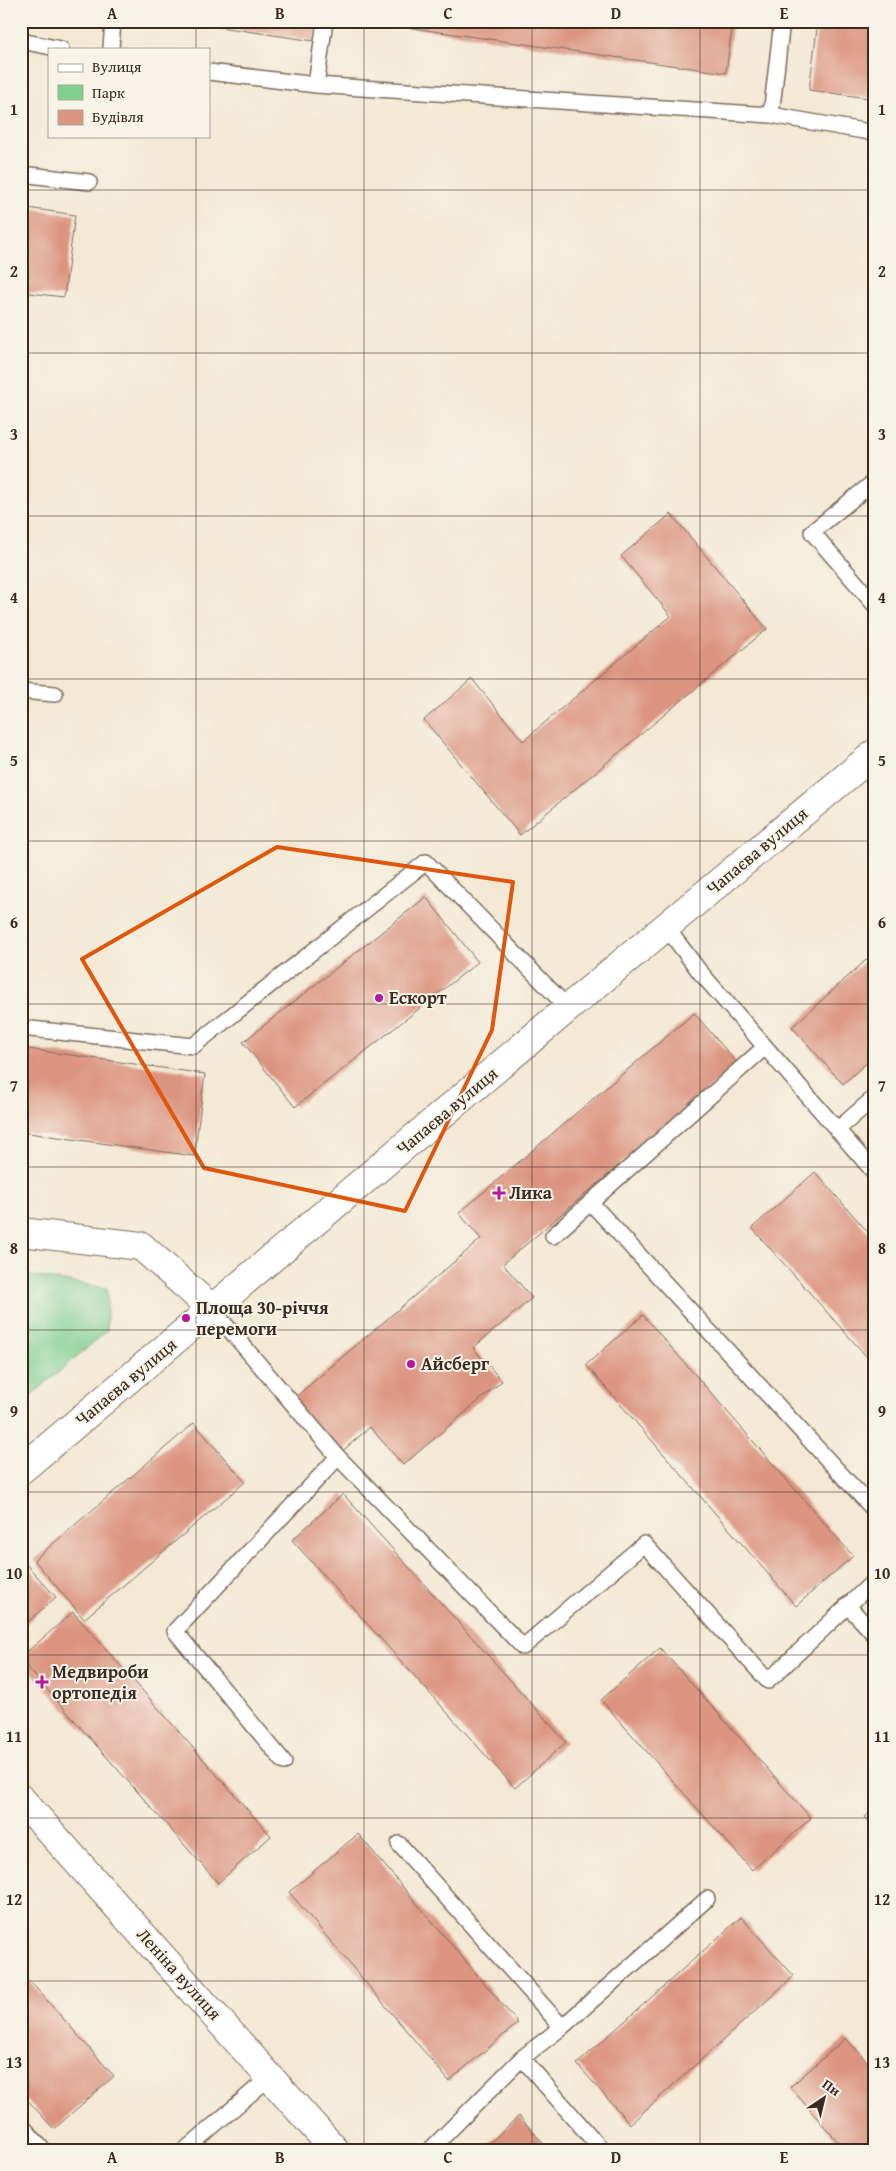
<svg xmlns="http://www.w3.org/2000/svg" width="896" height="2171" font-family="'Gentium Book Plus',serif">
	<rect width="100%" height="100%" fill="#f7f3e8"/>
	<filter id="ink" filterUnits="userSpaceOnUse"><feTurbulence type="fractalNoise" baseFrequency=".02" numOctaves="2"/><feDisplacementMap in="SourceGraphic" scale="10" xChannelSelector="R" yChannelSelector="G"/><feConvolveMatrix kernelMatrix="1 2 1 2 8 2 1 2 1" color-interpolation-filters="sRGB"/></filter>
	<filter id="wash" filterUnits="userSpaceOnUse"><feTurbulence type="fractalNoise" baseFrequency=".0096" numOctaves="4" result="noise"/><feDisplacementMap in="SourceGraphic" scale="20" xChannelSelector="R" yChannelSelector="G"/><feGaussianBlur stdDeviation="1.12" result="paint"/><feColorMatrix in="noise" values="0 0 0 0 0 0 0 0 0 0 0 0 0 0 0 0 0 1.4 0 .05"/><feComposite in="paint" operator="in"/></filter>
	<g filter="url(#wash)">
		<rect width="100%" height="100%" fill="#f3e8d3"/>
		<!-- green -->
		<path fill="#7fcf8f" stroke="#5d7c56" d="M21 1274 107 1288V1331L21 1404Z"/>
		<g id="blocks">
			<!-- building -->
			<path fill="#db9480" d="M179 21H317L314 41Z
				M363 21H733L726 73Z
				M818 21H875V99L809 90Z
				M21 207 75 215 64 297 21 292Z
				M671 514 767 629 520 835 424 720 472 679 523 741 671 616 621 556Z
				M426 897 478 962 295 1107 243 1042Z
				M875 952V1055L843 1084 792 1027Z
				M694 1013 738 1064 503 1264 532 1298 473 1348 502 1381 403 1465 370 1427 339 1454 292 1400 481 1239 459 1213Z
				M21 1048 205 1074 194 1156 21 1132Z
				M815 1172 875 1240V1366L752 1228Z
				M643 1315 853 1556 796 1606 586 1365Z
				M194 1423 245 1482 84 1619 34 1560Z
				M343 1494 566 1742 515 1788 292 1540Z
				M25 1563 56 1597 21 1628V1566Z
				M73 1612 271 1836 218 1883 21 1660V1657Z
				M660 1648 811 1818 752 1870 601 1700Z
				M875 1808V1828L865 1817Z
				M358 1834 518 2023 449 2081 289 1892Z
				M741 1917 794 1976 630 2124 577 2064Z
				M21 1971 114 2076 54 2129 21 2093Z
				M846 2038 875 2071V2150H845L790 2087Z
				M519 2116 549 2150H482Z"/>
		</g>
	</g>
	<g filter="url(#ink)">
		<use href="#blocks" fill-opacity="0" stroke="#7b6c5d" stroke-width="1"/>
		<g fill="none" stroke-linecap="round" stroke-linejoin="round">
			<!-- service casing -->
			<g stroke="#7b6c5d" stroke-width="18">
				<path id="service" d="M782 21 771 115 875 133
					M21 41 61 49
					M111 49 113 21
					M209 72 316 85 771 115
					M316 85 325 21
					M21 174 89 182
					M875 481 812 532 875 605
					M21 691 55 694
					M666 927 700 972 875 1173
					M21 1028 193 1046 426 862 568 1008
					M837 1130 875 1097
					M591 1203 875 1511
					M553 1236 765 1047
					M212 1309 338 1457 523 1647 644 1544 768 1681 875 1580
					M847 1605 875 1635
					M284 1762 175 1631 338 1457
					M399 1844 562 2027
					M522 2058 602 2150
					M21 2125 43 2150
					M185 2150 271 2076
					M430 2150 522 2058 562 2027 707 1899"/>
			</g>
			<!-- minor casing -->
			<g stroke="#7b6c5d" stroke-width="30">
				<path id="minor" d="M21 1232 141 1246 212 1309
					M21 1470 568 1008 875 753"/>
			</g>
			<!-- tertiary casing -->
			<g stroke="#7b6c5d" stroke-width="30">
				<path id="tertiary" d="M21 1799 335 2150"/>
			</g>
			<!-- service -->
			<use href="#service" stroke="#fff" stroke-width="15"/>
			<!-- minor -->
			<use href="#minor" stroke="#fff" stroke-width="28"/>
			<!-- tertiary -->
			<use href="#tertiary" stroke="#fff" stroke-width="28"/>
		</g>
	</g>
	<!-- marked area -->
	<path fill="none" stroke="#df570d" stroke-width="4" stroke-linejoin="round" d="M277 847 513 882 492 1030 405 1211 204 1168 82 959Z"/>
	<!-- grid -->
	<path fill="none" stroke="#3b2a1e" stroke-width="1" stroke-opacity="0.55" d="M196 21V49M364 21V2150M532 21V2150M700 21V2150M196 136V2150M21 190H875M21 353H875M21 516H875M21 679H875M21 841H875M21 1004H875M21 1167H875M21 1330H875M21 1492H875M21 1655H875M21 1818H875M21 1981H875"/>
	<!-- markers -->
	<g fill="#b5179e" stroke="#f7f3e8" stroke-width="2">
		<circle cx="379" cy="998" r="5"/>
		<path d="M496.5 1185.5h5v5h5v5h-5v5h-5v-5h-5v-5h5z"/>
		<circle cx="186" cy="1318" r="5"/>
		<circle cx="411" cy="1364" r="5"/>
		<path d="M39.5 1674.5h5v5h5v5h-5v5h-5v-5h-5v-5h5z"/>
	</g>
	<g text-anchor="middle" stroke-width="4" stroke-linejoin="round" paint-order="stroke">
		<!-- street labels -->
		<g font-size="18" fill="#3b2a1e" stroke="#f7f3e8">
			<text transform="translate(757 851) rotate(-40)" y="6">Чапаєва вулиця</text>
			<text transform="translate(447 1111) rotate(-40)" y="6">Чапаєва вулиця</text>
			<text transform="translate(126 1382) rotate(-40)" y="6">Чапаєва вулиця</text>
			<text transform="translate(179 1974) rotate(48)" y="6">Леніна вулиця</text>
		</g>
		<!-- poi labels -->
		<g font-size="18" font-weight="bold" fill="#3b2a1e" stroke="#f7f3e8" text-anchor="start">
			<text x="389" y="1004">Ескорт</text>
			<text x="509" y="1199">Лика</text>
			<text x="196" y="1314">Площа 30-річчя<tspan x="196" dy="21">перемоги</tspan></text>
			<text x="421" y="1370">Айсберг</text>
			<text x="52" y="1678">Медвироби<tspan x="52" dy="21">ортопедія</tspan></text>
		</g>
	</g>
	<!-- margin -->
	<rect width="896" height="2171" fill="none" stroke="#f7f3e8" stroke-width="55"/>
	<!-- legend -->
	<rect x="48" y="48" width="162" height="90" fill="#f7f3e8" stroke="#aca397"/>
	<rect x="58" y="64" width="25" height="8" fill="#ffffff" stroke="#aca397"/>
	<text x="92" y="72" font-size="15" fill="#3b2a1e">Вулиця</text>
	<rect x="58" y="85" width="25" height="15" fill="#7fcf8f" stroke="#aca397"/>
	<text x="92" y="98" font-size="15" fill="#3b2a1e">Парк</text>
	<rect x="58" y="110" width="25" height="15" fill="#db9480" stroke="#aca397"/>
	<text x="92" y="122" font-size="15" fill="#3b2a1e">Будівля</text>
	<!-- north arrow -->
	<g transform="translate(824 2098) rotate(35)" stroke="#f7f3e8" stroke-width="4" paint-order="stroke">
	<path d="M0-4L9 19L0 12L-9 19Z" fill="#3b2a1e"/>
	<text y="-8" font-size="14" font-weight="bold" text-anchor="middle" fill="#3b2a1e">Пн</text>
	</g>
	<rect x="28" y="28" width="840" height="2116" fill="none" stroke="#3b2a1e" stroke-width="2"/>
	<g font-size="16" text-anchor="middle" font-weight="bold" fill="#3b2a1e">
		<text x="112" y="19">A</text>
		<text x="280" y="19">B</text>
		<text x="448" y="19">C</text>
		<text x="616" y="19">D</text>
		<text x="784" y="19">E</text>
		<text x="14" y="115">1</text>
		<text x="882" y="115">1</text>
		<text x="14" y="277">2</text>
		<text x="882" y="277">2</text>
		<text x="14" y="440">3</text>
		<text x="882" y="440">3</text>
		<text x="14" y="603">4</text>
		<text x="882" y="603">4</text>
		<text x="14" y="766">5</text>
		<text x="882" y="766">5</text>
		<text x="14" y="928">6</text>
		<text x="882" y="928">6</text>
		<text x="14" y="1091">7</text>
		<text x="882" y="1091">7</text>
		<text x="14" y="1254">8</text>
		<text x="882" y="1254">8</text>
		<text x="14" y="1417">9</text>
		<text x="882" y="1417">9</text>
		<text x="14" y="1579">10</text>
		<text x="882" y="1579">10</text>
		<text x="14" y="1742">11</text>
		<text x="882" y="1742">11</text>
		<text x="14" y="1905">12</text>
		<text x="882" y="1905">12</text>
		<text x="14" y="2068">13</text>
		<text x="882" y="2068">13</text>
		<text x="112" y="2163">A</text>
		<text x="280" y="2163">B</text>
		<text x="448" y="2163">C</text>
		<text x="616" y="2163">D</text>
		<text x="784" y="2163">E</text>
	</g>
</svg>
